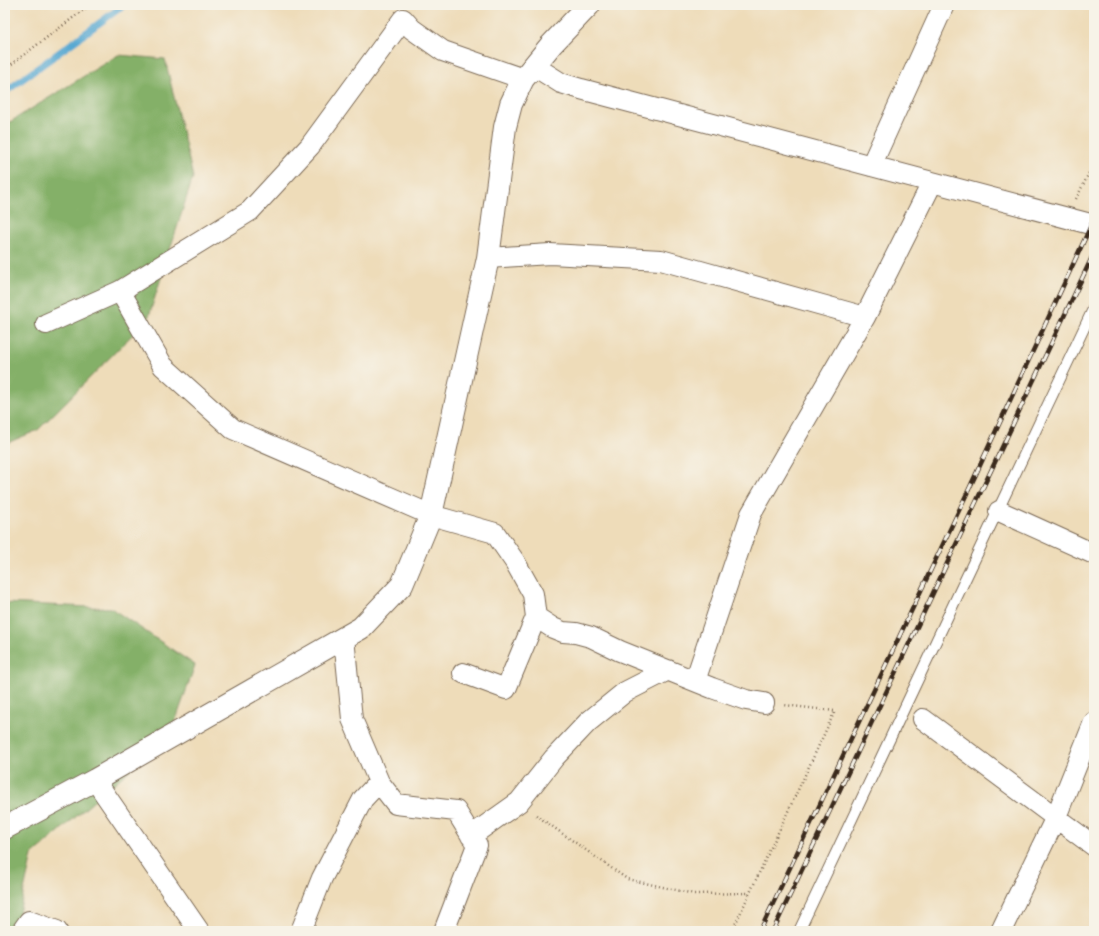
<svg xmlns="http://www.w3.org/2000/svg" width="1099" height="936" font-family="Alegreya,serif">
	<rect width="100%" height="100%" fill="#f7f3e8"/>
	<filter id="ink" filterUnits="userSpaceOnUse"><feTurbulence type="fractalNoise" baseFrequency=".025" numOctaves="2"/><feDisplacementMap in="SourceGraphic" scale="8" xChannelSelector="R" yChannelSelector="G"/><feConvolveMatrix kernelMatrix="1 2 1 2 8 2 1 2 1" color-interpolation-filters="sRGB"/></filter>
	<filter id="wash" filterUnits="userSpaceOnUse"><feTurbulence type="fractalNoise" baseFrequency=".012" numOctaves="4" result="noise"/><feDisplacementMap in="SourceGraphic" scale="16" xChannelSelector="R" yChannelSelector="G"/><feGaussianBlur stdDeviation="0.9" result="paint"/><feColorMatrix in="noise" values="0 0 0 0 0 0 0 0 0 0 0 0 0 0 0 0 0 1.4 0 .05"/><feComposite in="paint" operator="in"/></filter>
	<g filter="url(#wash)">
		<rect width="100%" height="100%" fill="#eedcb9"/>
		<!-- forest -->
		<path fill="#84b068" stroke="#606d43" d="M118 55 165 59 193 177 148 319 38 430 5 444V125Z
			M5 603 111 608 195 665 171 734 32 855 15 931H5Z"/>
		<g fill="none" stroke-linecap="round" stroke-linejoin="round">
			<!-- stream -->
			<path stroke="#57a8d2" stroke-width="7" d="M5 92 124 5"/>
		</g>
	</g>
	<g filter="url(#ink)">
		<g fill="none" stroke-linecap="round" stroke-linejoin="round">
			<!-- service casing -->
			<g stroke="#7a6854" stroke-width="12">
				<path id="service" d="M799 931 1094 307"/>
			</g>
			<!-- minor casing -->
			<g stroke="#7a6854" stroke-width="22">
				<path id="minor" d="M534 66 561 83 581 89 1094 225
					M871 166 944 5
					M488 258 550 254 661 260 865 317
					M120 291 163 366 233 429 431 515 495 533 515 562 533 594 536 617 553 628 563 632 576 633 591 637 620 651 712 688 746 700 764 703
					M46 324 120 291 250 211 310 146 403 19 412 29 443 51 523 79
					M999 511 1094 554
					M344 638 352 719 379 782 396 804 456 811 477 845 444 931
					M463 673 506 689 536 617
					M695 681 751 514 865 317 932 183
					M923 719 1094 846
					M95 780 199 931
					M471 836 519 802 554 758 588 722 625 692 668 670
					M22 931 29 921 57 931
					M301 931 322 878 363 799 379 782
					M1001 931 1056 817 1094 722"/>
			</g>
			<!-- tertiary casing -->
			<g stroke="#7a6854" stroke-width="24">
				<path id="tertiary" d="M5 828 95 780 361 628 402 585 431 515 488 258 505 127 511 104 523 79 551 45 589 5"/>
			</g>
			<!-- path -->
			<path stroke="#7a6854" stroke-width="2.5" stroke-dasharray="1 3" stroke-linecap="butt" d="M5 69 90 5
				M1076 199 1094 163
				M536 815 627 879 694 894 750 893
				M732 931 835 711 784 705"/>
			<!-- service -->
			<use href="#service" stroke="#fff" stroke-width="10"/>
			<!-- minor -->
			<use href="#minor" stroke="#fff" stroke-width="20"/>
			<!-- tertiary -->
			<use href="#tertiary" stroke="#fff" stroke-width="22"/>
			<!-- rail casing -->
			<g stroke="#3b2a1e" stroke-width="4.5">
				<path id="rail" d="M760 931 970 487 1094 219
					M773 931 1094 253"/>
			</g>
			<!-- rail -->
			<use href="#rail" stroke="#f7f3e8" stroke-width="3" stroke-dasharray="9" stroke-linecap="butt"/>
		</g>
	</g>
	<!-- margin -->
	<rect width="1099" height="936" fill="none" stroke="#f7f3e8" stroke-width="20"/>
</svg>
